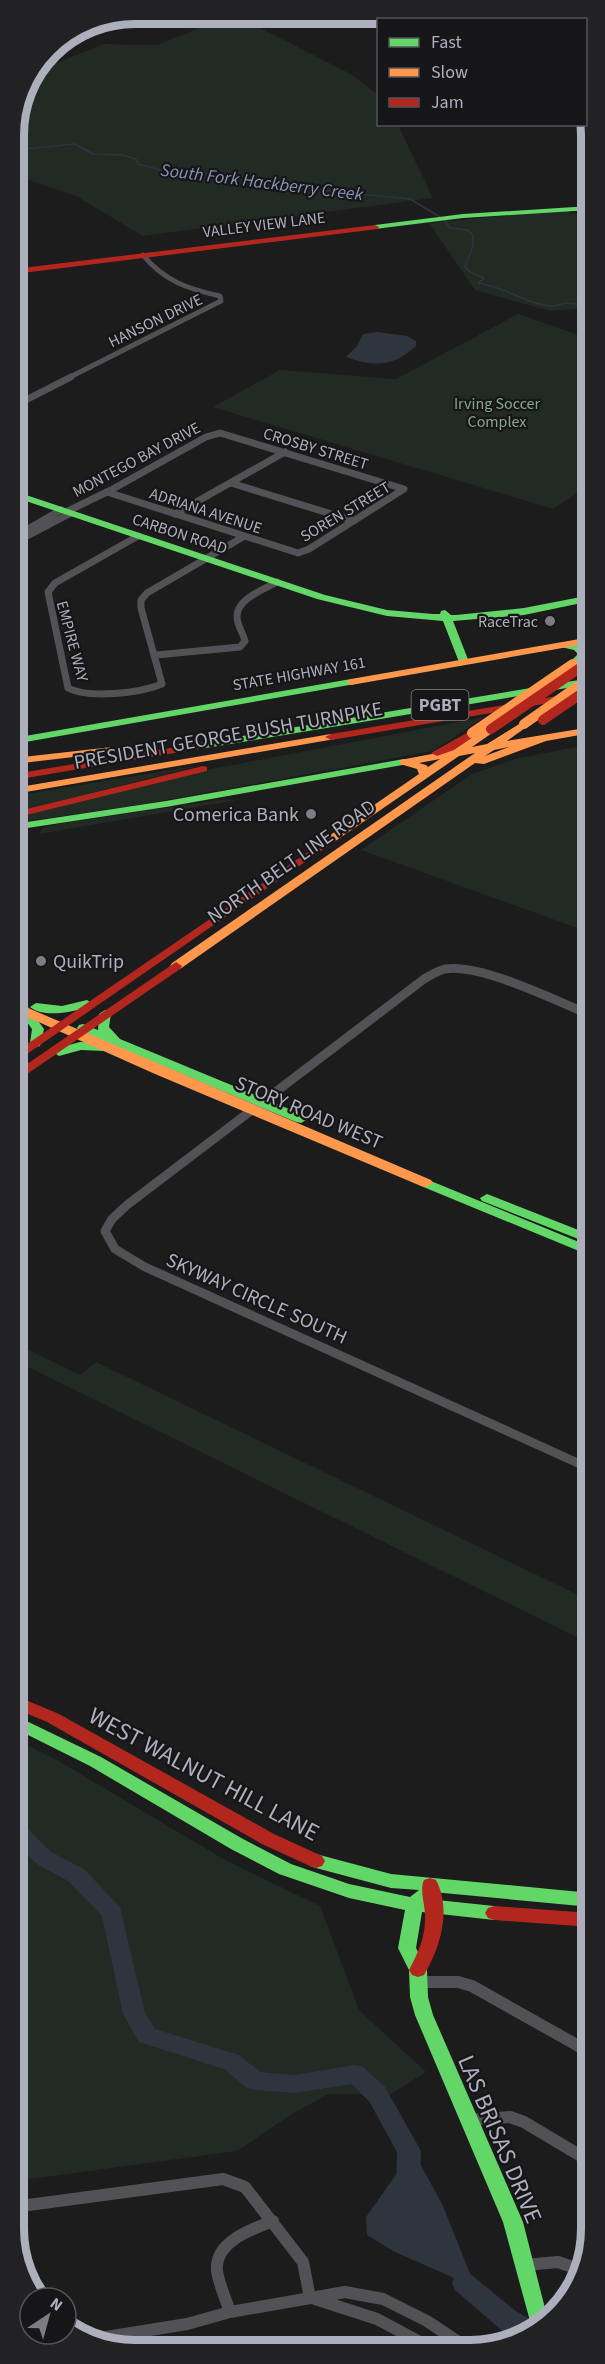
<svg xmlns="http://www.w3.org/2000/svg" width="605" height="2364" font-family="'Source Sans 3',sans-serif">
	<rect width="100%" height="100%" fill="#1c1c1c"/>
	<!-- green -->
	<path fill="#222a24" d="M234 14H278L254 25 351 74 378 95V124L398 125 433 198 143 236 76 196 14 175V128L23 88 34 72 104 44 157 45Z
		M567 210 570 214H590V308L550 311 475 290 429 223Z
		M518 314 590 339 591 408 575 418 591 423V484L553 509 213 407 280 370 396 379Z
		M485 717 433 751 150 803 14 823V817L212 769Z
		M591 744V933L361 850 472 774 515 759Z
		M202 765 14 812V796Z
		M225 799 238 800 39 834 43 828 58 824Z
		M14 1343 80 1375 96 1362 591 1601V1644L14 1360Z
		M14 1739 57 1760 225 1860 320 1906 359 2010 426 2072 391 2094H328L292 2114 237 2151 15 2181Z"/>
	<!-- water -->
	<path fill="#2f353f" d="M377 332 407 336 416 341V346C393 367 374 367 346 357L357 346 363 334Z
		M398 2123 443 2206 471 2276 510 2308 541 2325 530 2334 522 2337 492 2305 452 2277 395 2252 367 2235 366 2217 400 2169 420 2177 386 2128Z"/>
	<g fill="none" stroke-linecap="round" stroke-linejoin="round">
		<!-- stream -->
		<path stroke="#2f353f" stroke-width="1.5" d="M14 150 75 144 93 154 122 155 136 159 138 164 172 173 237 175 279 186 410 199 440 217
			M445 221 450 228 467 230 473 235V246L465 267 470 272 484 278 478 283C504 286 523 303 549 306 556 307 561 303 567 303 576 303 581 306 590 303"/>
		<!-- river -->
		<path fill="#2f353f" fill-rule="evenodd" d="M14 1820 21 1822 51 1852 84 1869 120 1907 145 2013 155 2029 239 2055 260 2072 295 2075 355 2065 363 2067 385 2087 421 2151 420 2195 416 2202 408 2205 400 2202 396 2195 397 2152 369 2101 351 2084 295 2093 255 2090 247 2088 224 2069 139 2042 123 2014 102 1916 68 1881 37 1864 14 1842Z
			M464 2272 473 2276 524 2318 527 2326 524 2334 515 2337 506 2334 455 2290 452 2283 455 2276Z"/>
		<!-- street-far3 -->
		<path stroke="#525256" stroke-width="5" d="M68 378 221 301 220 296C188 289 164 281 143 255"/>
		<!-- street-far2 -->
		<path stroke="#525256" stroke-width="7" d="M14 406 71 377
			M231 483 354 521
			M66 512 111 490 206 437 220 433 404 489 309 549 298 553 107 492
			M175 514 285 452
			M138 536 55 583 48 592 68 688C89 699 140 693 162 684L141 608V600L147 593 243 537
			M14 537 61 510
			M14 543 71 513
			M156 655 240 647 245 641C243 633 237 625 237 617 236 599 265 589 277 582"/>
		<!-- street-far1 -->
		<path stroke="#525256" stroke-width="9" d="M591 1015C556 1001 481 963 445 969 437 971 431 975 424 979L127 1205 112 1219 105 1231 115 1249 145 1267 591 1469"/>
		<!-- street -->
		<path stroke="#525256" stroke-width="12" d="M586 1969 591 1920
			M417 1982H458L472 1986 591 2053
			M468 2120 510 2117 524 2122 591 2162
			M15 2209 21 2206 223 2179 245 2187 303 2262 310 2298
			M525 2265 558 2262 578 2269
			M315 2299 377 2319 433 2349
			M230 2312C226 2299 219 2285 217 2271 214 2242 252 2229 273 2221
			M94 2339 187 2324 230 2312 345 2292 383 2299 427 2321 469 2349"/>
		<!-- fast -->
		<path fill="#63d668" fill-rule="evenodd" d="M590 206V210L463 218 375 229 371 227 375 225 463 214Z
			M14 491 325 595 387 610 433 614H440L441 611 445 610 451 615H456L524 608 591 595V601L524 615 453 621 469 662 464 665 459 662 443 621 387 616 317 599 14 497Z
			M565 642 582 646 588 653C587 660 580 665 573 667L568 664 578 654 574 650 561 647V643Z
			M591 678V684L200 749 194 746 200 743Z
			M351 679 356 682 355 684 14 744V738Z
			M404 759 410 762 408 764 166 807 14 830V824L166 801Z
			M87 1000 93 1004 91 1007C75 1011 44 1019 30 1007L36 1003 62 1006Z
			M24 1006 28 1007 44 1029 40 1046 36 1047 30 1043 32 1029 18 1010Z
			M105 1010 111 1014 109 1027 120 1039 306 1116 308 1119 301 1123 296 1122 79 1031 77 1028 79 1025 83 1024 98 1030 99 1014Z
			M80 1042 104 1043 110 1047 104 1051 81 1050 59 1056 53 1052 54 1049Z
			M426 1179 591 1247V1256L421 1186 419 1183Z
			M487 1194 591 1235V1244L482 1201 480 1198Z
			M14 1715 101 1757 243 1839 291 1864 349 1884 410 1897 419 1890 391 1888 316 1868 310 1866 307 1861 310 1856 316 1854 391 1874 591 1893V1907L422 1891 426 1892 428 1899 494 1906 500 1908 503 1913 500 1918 494 1920 422 1912 416 1948 427 1970 428 1997 433 2015 523 2222 548 2320 533 2332 503 2222 415 2015 410 1997 409 1970 398 1948 405 1910 349 1898 279 1874 231 1849 90 1766 14 1728Z"/>
		<!-- slow -->
		<path fill="#ff974d" fill-rule="evenodd" d="M591 637V643L351 685 346 682 351 679Z
			M524 721 528 722V726L507 741 591 727V733L546 741 484 764 475 763 180 969H172L170 966 172 963 475 753 459 756 334 842H326L324 840 326 838 419 774 417 769 400 764V760L453 750 487 727H495V731L472 747 487 744ZM509 747 485 756 494 750ZM440 759 428 767 426 765 419 763Z
			M331 734 335 735V739L14 794V788Z
			M112 747 118 750 116 752 14 764V758Z
			M14 1002 431 1180 433 1183 426 1187 421 1186 155 1074 14 1011Z"/>
		<!-- jam -->
		<path fill="#b3261e" fill-rule="evenodd" d="M375 225 379 227 378 229 14 274V269Z
			M569 694 573 695V699L331 740 325 737 331 734Z
			M472 730 477 733 476 735 454 750 437 756 431 753Z
			M200 743 206 746 204 748 14 780V774Z
			M203 766 207 767V771L14 818V812Z
			M330 837 336 840 334 842 14 1063V1053Z
			M176 962 182 966 180 969 14 1083V1073Z
			M14 1695 59 1714 274 1834 322 1856 325 1861 322 1866 316 1868 310 1866 262 1844 47 1722 14 1708Z
			M430 1878 436 1880C452 1910 440 1948 424 1975L418 1977 412 1975 409 1970C418 1953 425 1938 425 1919 426 1907 419 1890 424 1880Z
			M494 1906 591 1913V1927L494 1920 488 1918 485 1913 488 1908Z"/>
		<!-- slow-bridge -->
		<path stroke="#ff974d" stroke-width="10" d="M524 724 591 677
			M472 733 573 664"/>
		<!-- jam-bridge -->
		<path stroke="#b3261e" stroke-width="10" d="M543 720 591 687
			M491 729 590 661"/>
	</g>
	<!-- markers -->
	<g fill="#7b7c84" stroke="#161618" stroke-width="2">
		<circle cx="550" cy="621" r="6"/>
		<circle cx="311" cy="814" r="6"/>
		<circle cx="41" cy="961" r="6"/>
	</g>
	<g text-anchor="middle" stroke-width="4.5" stroke-linejoin="round" paint-order="stroke">
		<!-- far-street labels -->
		<g font-size="16" fill="#aeafbc" stroke="#161618">
			<text transform="translate(264 224) rotate(-7)" y="6">VALLEY VIEW LANE</text>
			<text transform="translate(155 320) rotate(-26)" y="6">HANSON DRIVE</text>
			<text transform="translate(316 448) rotate(17)" y="6">CROSBY STREET</text>
			<text transform="translate(136 459) rotate(-28)" y="6">MONTEGO BAY DRIVE</text>
			<text transform="translate(206 510) rotate(18)" y="6">ADRIANA AVENUE</text>
			<text transform="translate(345 511) rotate(-31)" y="6">SOREN STREET</text>
			<text transform="translate(180 533) rotate(18)" y="6">CARBON ROAD</text>
			<text transform="translate(73 641) rotate(75)" y="6">EMPIRE WAY</text>
			<text transform="translate(299 673) rotate(-10)" y="6">STATE HIGHWAY 161</text>
		</g>
		<!-- far-park labels -->
		<g font-size="16" fill="#85a78e" stroke="#161618">
			<text x="497" y="409">Irving Soccer<tspan x="497" dy="18">Complex</tspan></text>
		</g>
		<!-- far-poi labels -->
		<g font-size="16" fill="#aeafbc" stroke="#161618" text-anchor="end">
			<text x="538" y="627">RaceTrac</text>
		</g>
		<!-- far-water labels -->
		<g font-size="18" font-style="italic" fill="#8696b6" stroke="#161618">
			<text transform="translate(262 182) rotate(7)" y="6">South Fork Hackberry Creek</text>
		</g>
		<!-- shield labels -->
		<rect fill="#161618" stroke="#80818b" stroke-width="1.5" x="411.5" y="690" width="57" height="30" rx="4.5"/>
		<g font-size="18" font-weight="bold" fill="#aeafbc">
			<text x="440" y="711">PGBT</text>
		</g>
		<!-- street labels -->
		<g font-size="20" fill="#aeafbc" stroke="#161618">
			<text transform="translate(228 735) rotate(-10)" y="7">PRESIDENT GEORGE BUSH TURNPIKE</text>
			<text transform="translate(291 861) rotate(-35)" y="7">NORTH BELT LINE ROAD</text>
			<text transform="translate(309 1112) rotate(23)" y="7">STORY ROAD WEST</text>
			<text transform="translate(257 1298) rotate(24)" y="7">SKYWAY CIRCLE SOUTH</text>
		</g>
		<!-- poi labels -->
		<g font-size="20" fill="#aeafbc" stroke="#161618" text-anchor="end">
			<text x="299" y="821">Comerica Bank</text>
			<text x="53" y="968" text-anchor="start">QuikTrip</text>
		</g>
		<!-- near-street labels -->
		<g font-size="24" fill="#aeafbc" stroke="#161618">
			<text transform="translate(204 1774) rotate(28)" y="8">WEST WALNUT HILL LANE</text>
			<text transform="translate(500 2139) rotate(67)" y="8">LAS BRISAS DRIVE</text>
		</g>
	</g>
	<!-- crop -->
	<path d="M0 0H605V2364H0ZM135 24H470A111 111 0 0 1 581 135V2229A111 111 0 0 1 470 2340H135A111 111 0 0 1 24 2229V135A111 111 0 0 1 135 24Z" fill="#222225" fill-rule="evenodd"/>
	<path fill="none" stroke="#aeafbc" stroke-width="8" d="M135 24H470A111 111 0 0 1 581 135V2229A111 111 0 0 1 470 2340H135A111 111 0 0 1 24 2229V135A111 111 0 0 1 135 24Z"/>
	<!-- legend -->
	<rect x="377" y="18" width="210" height="108" fill="#161618" stroke="#53535a" stroke-width="1.5"/>
	<rect x="389" y="38" width="30" height="9" fill="#63d668" stroke="#53535a" stroke-width="1.5"/>
	<text x="431" y="48" font-size="18" fill="#aeafbc">Fast</text>
	<rect x="389" y="68" width="30" height="9" fill="#ff974d" stroke="#53535a" stroke-width="1.5"/>
	<text x="431" y="78" font-size="18" fill="#aeafbc">Slow</text>
	<rect x="389" y="98" width="30" height="9" fill="#b3261e" stroke="#53535a" stroke-width="1.5"/>
	<text x="431" y="108" font-size="18" fill="#aeafbc">Jam</text>
	<!-- north arrow -->
	<g transform="translate(48 2316) rotate(36)"><circle r="28" fill="#161618" stroke="#53535a" stroke-width="1.5"/>
	<path d="M0-4.5L10 22L0 15L-10 22Z" fill="#7b7c84"/>
	<text y="-9" font-size="16" font-weight="bold" text-anchor="middle" fill="#aeafbc">N</text>
	</g>
</svg>
